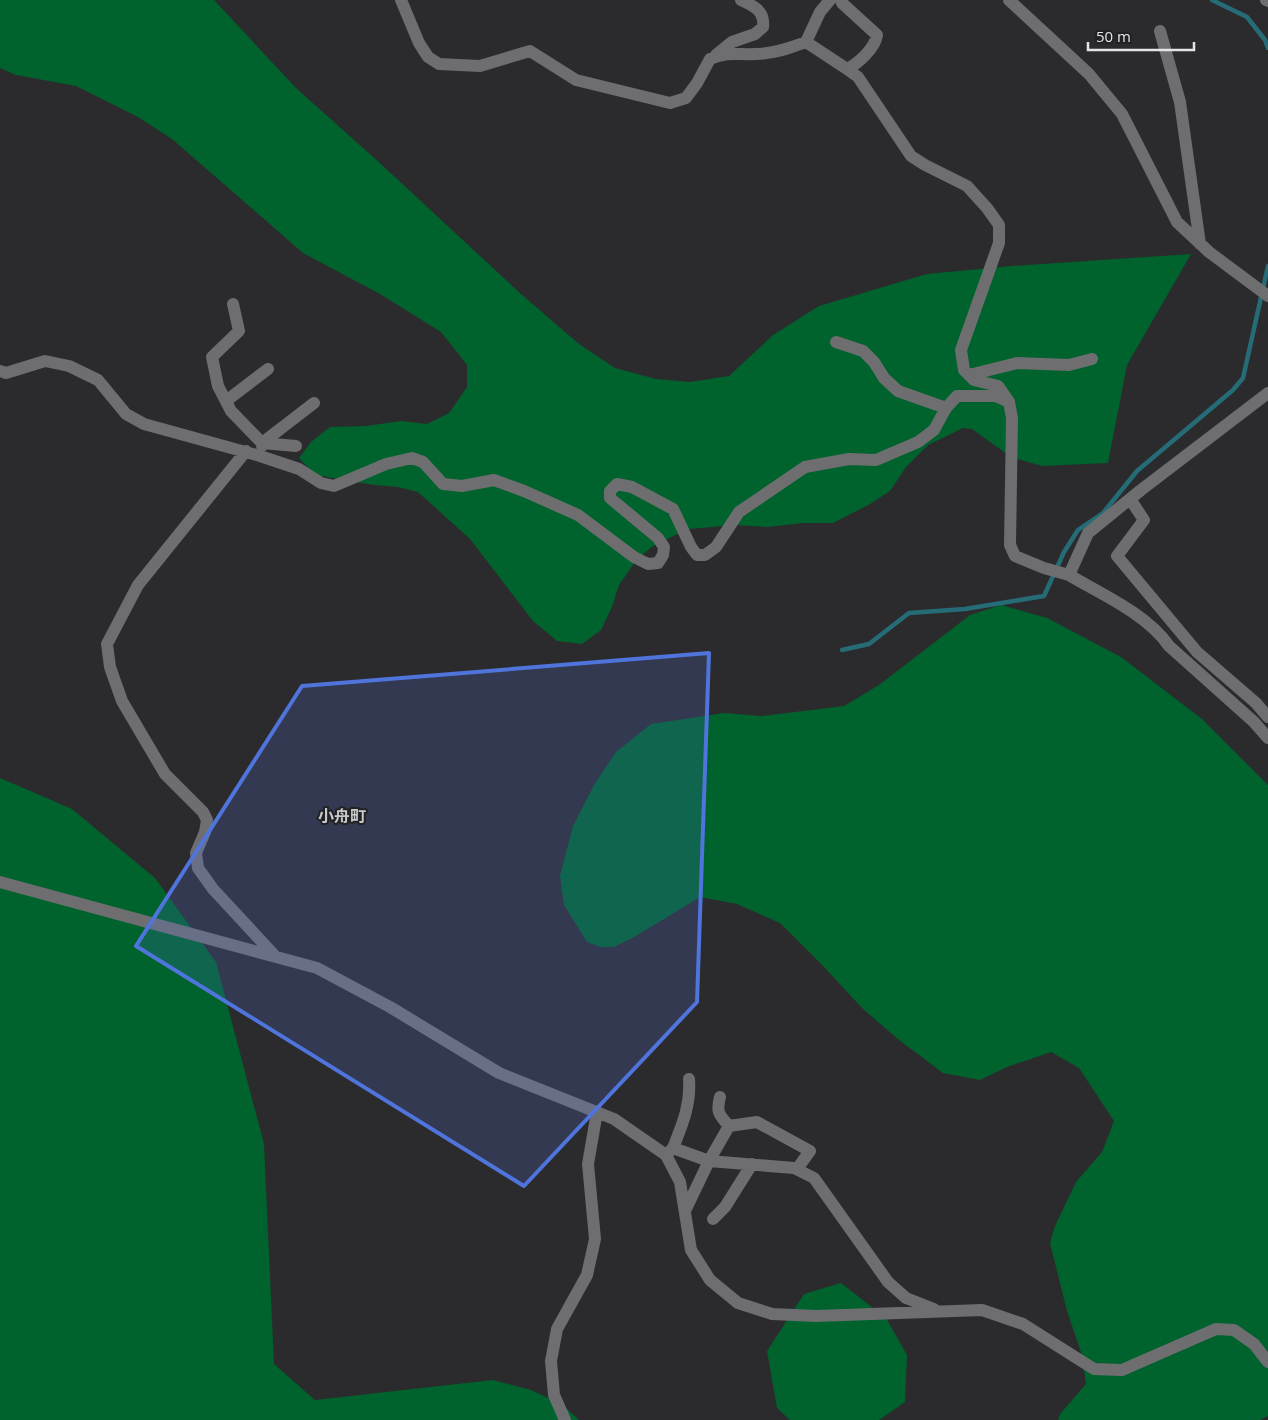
<svg xmlns="http://www.w3.org/2000/svg" width="1268" height="1420" font-family="'Open Sans','Noto Sans JP',sans-serif">
	<rect width="100%" height="100%" fill="#2b2b2e"/>
	<!-- forest -->
	<path fill="#00622c" d="M0 0H214L296 88 382 165 521 294 579 344 615 368 656 379 690 382 729 376 773 335 819 306 927 274 1012 266 1191 254 1127 365 1108 463 1042 466 1011 457 972 429 963 428 928 445 906 467 890 491 870 504 833 523H804L767 527 736 525 688 529 653 546 637 559 619 585 612 607 601 630 582 644 557 641 533 621 470 539 418 492 398 487 374 485 315 475 299 458 311 442 330 427 366 426 401 421 427 424 449 413 467 387V365L441 332 380 294 303 253 172 139 138 117 76 86 16 75 0 68Z
		M1001 605 1047 618 1121 657 1202 719 1268 785V1416L1260 1420H1058L1060 1414 1086 1384 1082 1355 1067 1311 1050 1243 1055 1226 1076 1182 1102 1152 1114 1121 1079 1068 1051 1052 1007 1067 980 1080 943 1073 899 1040 863 1009 824 967 780 923 737 904 700 897 636 936 614 947H600L587 942 564 905 560 876 573 826 594 785 616 752 651 724 724 713 761 716 844 706 879 685 970 615Z
		M0 778 72 809 155 878 216 962 264 1144 274 1364 315 1400 493 1380 531 1390 563 1405 579 1420H0Z
		M841 1283 886 1318 907 1355 905 1402 879 1420H790L777 1408 767 1351 804 1294Z"/>
	<g fill="none" stroke-linecap="round" stroke-linejoin="round">
		<!-- stream -->
		<path stroke="#256c77" stroke-width="4.5" d="M1212 0 1247 17 1265 40 1268 48
			M842 650 869 644 909 613 965 609 1044 596 1064 552 1078 530 1103 513 1137 471 1233 390 1243 378 1268 266"/>
		<!-- minor -->
		<path stroke="#6e6e71" stroke-width="12" d="M401 0 419 43 428 57 439 64 480 66 530 51 576 80 670 103 686 98 697 83 710 59C729 51 737 55 756 54 773 54 790 48 806 42L820 12 830 0
			M1009 0 1089 74 1122 114 1177 222 1209 252 1268 296
			M1266 0 1268 1
			M1160 31 1180 102 1200 244
			M806 42 847 69C859 63 875 48 877 35L842 3 841 0
			M716 55 732 42 755 34 763 27C765 11 754 6 741 0
			M847 69 858 77 911 156 925 165 967 186 987 208 999 225V243L961 350 964 370 974 380 998 386 1009 402 1012 418 1010 545 1015 556 1044 568 1069 575 1088 533 1141 490 1268 393
			M233 304 239 331 212 357 218 386 231 411 262 443 314 403
			M836 342 863 351 874 362 884 378 898 391 946 408
			M0 371 6 373 45 361 69 366 98 380 126 414 144 424 260 456 299 469 321 483 334 486 386 464 412 458 423 462 443 484 462 486 494 480 524 491 578 515 634 557 648 564 658 563 663 555 664 547 658 538 610 498V491L617 484 632 487 673 509 691 547 697 555H705L716 547 739 512 805 467 849 459 876 460 918 442 934 430 946 408 957 396H996L1009 402
			M969 375 1017 363 1069 365 1092 359
			M226 401 268 369
			M262 446V443L296 446
			M246 451 138 585 107 644 110 667 122 701 165 774 203 812 207 820 205 832 196 853 198 868 213 889 276 957
			M1130 499 1144 520 1117 556 1197 652 1256 703 1268 717
			M1069 575C1101 594 1147 614 1169 646L1254 722 1268 738
			M0 882 317 968 390 1007 499 1073 614 1119 666 1155 680 1182 691 1250 710 1280 738 1303 772 1314 816 1316 982 1310 1023 1324 1094 1369 1122 1370 1216 1329 1234 1330 1254 1344 1268 1362
			M720 1097C716 1112 719 1115 729 1126
			M673 1148C682 1125 691 1105 689 1079
			M666 1155 673 1148 709 1161 729 1126 757 1122 810 1151 797 1169
			M685 1211 709 1161 794 1168 814 1178 888 1282 906 1298 934 1309
			M713 1219 725 1207 752 1164
			M565 1420 554 1395 551 1361 557 1329 587 1275 595 1239 588 1164 597 1112"/>
	</g>
	<!-- marked area -->
	<path fill="#4f74dc" fill-opacity="0.2" stroke="#4f74dc" stroke-width="4" stroke-linejoin="round" d="M709 653 697 1002 524 1186 136 946 302 686Z"/>
	<g text-anchor="middle" stroke-width="4" stroke-linejoin="round" paint-order="stroke">
		<!-- quarter labels -->
		<g font-size="16" font-weight="bold" fill="#c9c9cc" stroke="#212224">
			<text x="342" y="822">小舟町</text>
		</g>
	</g>
	<!-- scale -->
	<path d="M1088 42v8h106v-8" fill="none" stroke="#e5e5e7" stroke-width="2.5"/>
	<text x="1096" y="42" font-size="15" fill="#e5e5e7" stroke="#212224" stroke-width="4" paint-order="stroke">50 m</text>
</svg>
